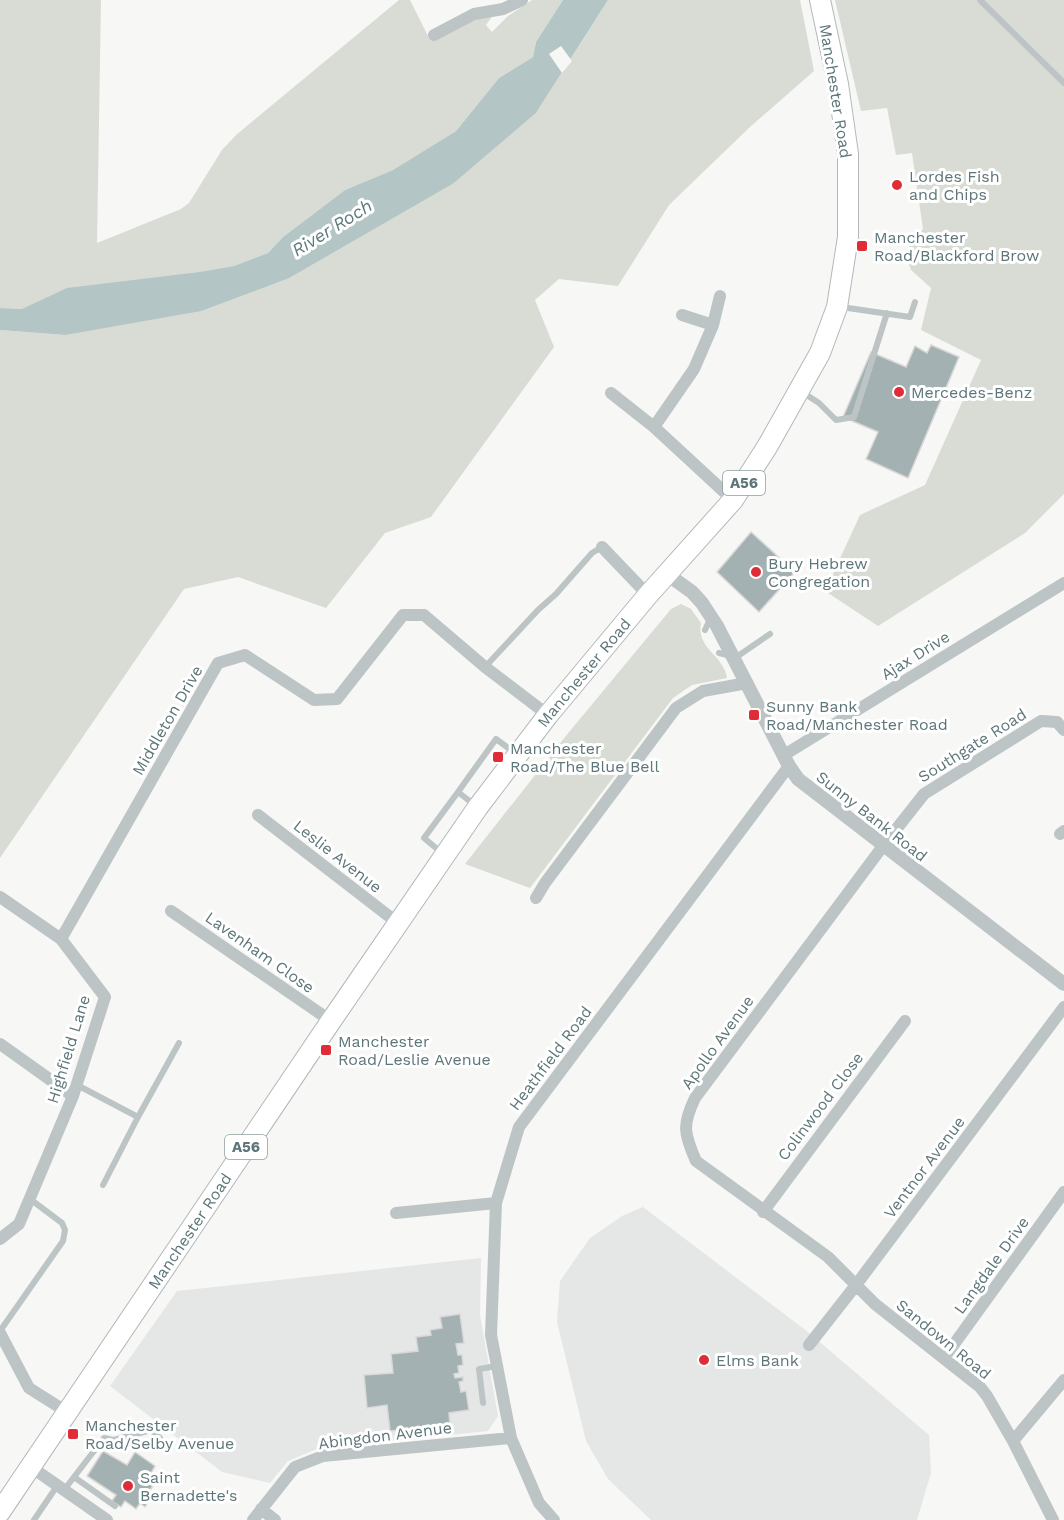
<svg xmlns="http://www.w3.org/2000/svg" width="1064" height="1520" font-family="'Work Sans',sans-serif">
	<rect width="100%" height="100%" fill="#f7f7f5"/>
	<!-- built -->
	<path fill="#e5e7e6" d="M643 1207 808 1332 929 1435 931 1473 917 1520H651L608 1479 586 1441 557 1322 560 1281 590 1238 622 1216Z
		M481 1258 480 1315 498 1416 488 1431 317 1449 288 1461 270 1483 222 1472 110 1386 177 1291Z"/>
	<!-- green -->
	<path fill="#d9dcd4" d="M0 0H101L97 243 181 209 189 203 222 150 236 135 399 0H410L429 38 496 11 486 25 492 32 508 16 532 0H563L536 42 533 57 499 78 456 131 393 170 345 190 283 237 268 253 234 266 22 309 0 308Z
		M608 0H800L814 71 750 127 669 205 618 286 559 279 535 300 554 347 431 517 385 533 326 608 238 577 184 589 0 858V330L65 335 454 183 536 113Z
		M835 0H1064V494L1025 533 878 626 825 591 860 515 925 485 981 360 921 330 931 288 911 270 905 252 923 229 912 153 896 155 887 108 861 111Z
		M681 604 691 609 701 623C696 649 724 655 727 678L692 685 673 698 530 888 465 864 565 737 671 609Z"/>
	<!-- water -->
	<path fill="#b3c5c5" d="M563 0H608L536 113 454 183 289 278 201 311 65 335 0 330V308L22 309 67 288 200 272 234 266 268 253 283 237 345 190 393 170 456 131 499 78 533 57 536 42Z"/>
	<!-- pier -->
	<path fill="#f7f7f5" d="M561 46 572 61 562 73 549 54Z"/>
	<!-- building -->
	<path fill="#a3b1b2" stroke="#d9d8d7" stroke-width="1.5" d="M931 345 959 357 908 478 866 459 878 432 843 417 871 352 906 367 915 346 927 353Z
		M751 532 795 572 759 612 717 572Z
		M460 1314 464 1343 456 1344 458 1355H462L463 1365 458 1366 459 1373 454 1374 455 1378 463 1377V1381L459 1382 461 1392 466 1391 469 1410 449 1413 450 1424 390 1431 387 1405 367 1408 364 1375 393 1373 391 1354 418 1351 416 1337 431 1335 430 1330 442 1328 440 1317Z
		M103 1451 127 1465 135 1452 155 1466 150 1475 157 1479 149 1492 153 1494 145 1507 140 1503 136 1509 125 1501 121 1507 112 1501 116 1495 87 1476Z"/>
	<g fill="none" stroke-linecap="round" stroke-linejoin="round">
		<!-- trunk casing -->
		<g stroke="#b2b8ba" stroke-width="22">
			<g id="trunk">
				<path id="s1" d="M0 1512 331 1021 478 807 548 715 648 595 733 500 767 447 820 353 837 307 848 237V154L838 84 820 0"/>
			</g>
		</g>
		<!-- service -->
		<path stroke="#bcc4c5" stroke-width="6" d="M980 0 1064 83
			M841 307 910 317 915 302
			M802 392 819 403 836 420 854 417 887 313
			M705 630 711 617
			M719 653 732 656
			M735 658 770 634
			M485 667 538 610 556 594 592 553 602 547
			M458 792 496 739 515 753
			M442 853 424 838 458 792 476 806
			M77 1085 138 1117 103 1185
			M138 1117 179 1043
			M0 1331 63 1241 65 1230 62 1223 30 1199
			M483 1403 479 1369 497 1366
			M74 1477 115 1506
			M64 1490 104 1438 114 1440 151 1430 160 1438
			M34 1520 57 1486"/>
		<!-- minor -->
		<path stroke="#bcc4c5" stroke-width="12" d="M434 35 474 14 503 9 522 0
			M682 315 713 325
			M611 393 654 427 733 500
			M654 427 694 369 713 325 720 296
			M602 547 648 595
			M784 755 1064 583
			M258 815 399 924
			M1060 834 1064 831
			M0 897 61 939 105 997 73 1096 19 1224 0 1239
			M536 898 545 883 676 708 703 691 747 683
			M171 911 331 1021
			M61 939 218 663 245 655 314 700 337 699 403 615H424L485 667 548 715
			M0 1044 73 1096
			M763 1212 905 1021
			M396 1213 496 1203
			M0 1333 29 1388 67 1412
			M809 1345 856 1285 1064 1007
			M944 1358 1064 1192
			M1013 1441 1064 1380
			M31 1467 107 1520
			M261 1509 275 1520
			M253 1520 295 1467 323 1456 511 1438
			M554 1520 539 1503 511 1438 491 1335 496 1203 519 1127 789 766
			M1053 1520 1013 1441 987 1396 980 1387 875 1304 828 1257 696 1161C684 1134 682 1125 695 1098L883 846 924 794 1041 721 1057 722 1064 730"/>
		<!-- tertiary -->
		<path stroke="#bcc4c5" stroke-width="14" d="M667 574 692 592 702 603 717 626 789 766 798 779 1064 984"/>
		<!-- trunk -->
		<use href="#trunk" stroke="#fff" stroke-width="20"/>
	</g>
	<!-- markers -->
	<g fill="#e02c37" stroke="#fff" stroke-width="2">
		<circle cx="897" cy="185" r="6"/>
		<rect x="856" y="240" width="12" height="12" rx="3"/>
		<circle cx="899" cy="392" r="6"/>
		<circle cx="756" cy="572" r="6"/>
		<rect x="748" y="709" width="12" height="12" rx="3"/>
		<rect x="492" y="751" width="12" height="12" rx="3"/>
		<rect x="320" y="1044" width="12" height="12" rx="3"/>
		<circle cx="704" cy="1360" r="6"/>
		<rect x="67" y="1428" width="12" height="12" rx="3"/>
		<circle cx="128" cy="1486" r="6"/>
	</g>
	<g text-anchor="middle" stroke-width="6" stroke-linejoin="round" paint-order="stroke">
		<!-- shield labels -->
		<g fill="#fff" stroke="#8e9fa1" stroke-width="1.5">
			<rect x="723" y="471" width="42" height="24" rx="4.5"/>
			<rect x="225" y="1135" width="42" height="24" rx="4.5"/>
		</g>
		<g font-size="15" font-weight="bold" fill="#5e7679">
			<text x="744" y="488">A56</text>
			<text x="246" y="1152">A56</text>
		</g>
		<!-- street labels -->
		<g font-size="16" fill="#5e7679" stroke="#fff">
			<text transform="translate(836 91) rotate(81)" y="6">Manchester Road</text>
			<text transform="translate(915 655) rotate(-32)" y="6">Ajax Drive</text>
			<text dy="6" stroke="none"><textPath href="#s1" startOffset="1023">Manchester Road</textPath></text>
			<text transform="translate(167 720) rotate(-60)" y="6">Middleton Drive</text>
			<text transform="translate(972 745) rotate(-32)" y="6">Southgate Road</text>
			<text transform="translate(872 816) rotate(38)" y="6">Sunny Bank Road</text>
			<text transform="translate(338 856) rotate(38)" y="6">Leslie Avenue</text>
			<text transform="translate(260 952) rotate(35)" y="6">Lavenham Close</text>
			<text transform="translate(717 1042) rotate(-54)" y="6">Apollo Avenue</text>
			<text transform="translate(68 1049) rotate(-73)" y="6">Highfield Lane</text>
			<text transform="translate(550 1058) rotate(-53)" y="6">Heathfield Road</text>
			<text transform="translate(820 1106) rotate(-53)" y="6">Colinwood Close</text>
			<text transform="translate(924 1167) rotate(-53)" y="6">Ventnor Avenue</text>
			<text dy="6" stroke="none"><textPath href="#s1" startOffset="339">Manchester Road</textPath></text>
			<text transform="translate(991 1265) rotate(-54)" y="6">Langdale Drive</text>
			<text transform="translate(944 1339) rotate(39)" y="6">Sandown Road</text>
			<text transform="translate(385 1435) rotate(-7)" y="6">Abingdon Avenue</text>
		</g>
		<!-- poi labels -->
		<g font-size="16" fill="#5e7679" stroke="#fff" text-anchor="start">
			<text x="909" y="182">Lordes Fish<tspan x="909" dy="18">and Chips</tspan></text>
			<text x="874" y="243">Manchester<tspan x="874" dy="18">Road/Blackford Brow</tspan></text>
			<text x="911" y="398">Mercedes-Benz</text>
			<text x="768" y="569">Bury Hebrew<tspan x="768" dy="18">Congregation</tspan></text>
			<text x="766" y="712">Sunny Bank<tspan x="766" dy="18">Road/Manchester Road</tspan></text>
			<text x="510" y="754">Manchester<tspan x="510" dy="18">Road/The Blue Bell</tspan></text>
			<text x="338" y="1047">Manchester<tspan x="338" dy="18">Road/Leslie Avenue</tspan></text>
			<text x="716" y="1366">Elms Bank</text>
			<text x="85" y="1431">Manchester<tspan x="85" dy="18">Road/Selby Avenue</tspan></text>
			<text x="140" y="1483">Saint<tspan x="140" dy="18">Bernadette's</tspan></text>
		</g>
		<!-- water labels -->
		<g font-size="18" font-style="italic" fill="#5e7a79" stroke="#fff">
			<text transform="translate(332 228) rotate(-32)" y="6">River Roch</text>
		</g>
	</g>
</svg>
